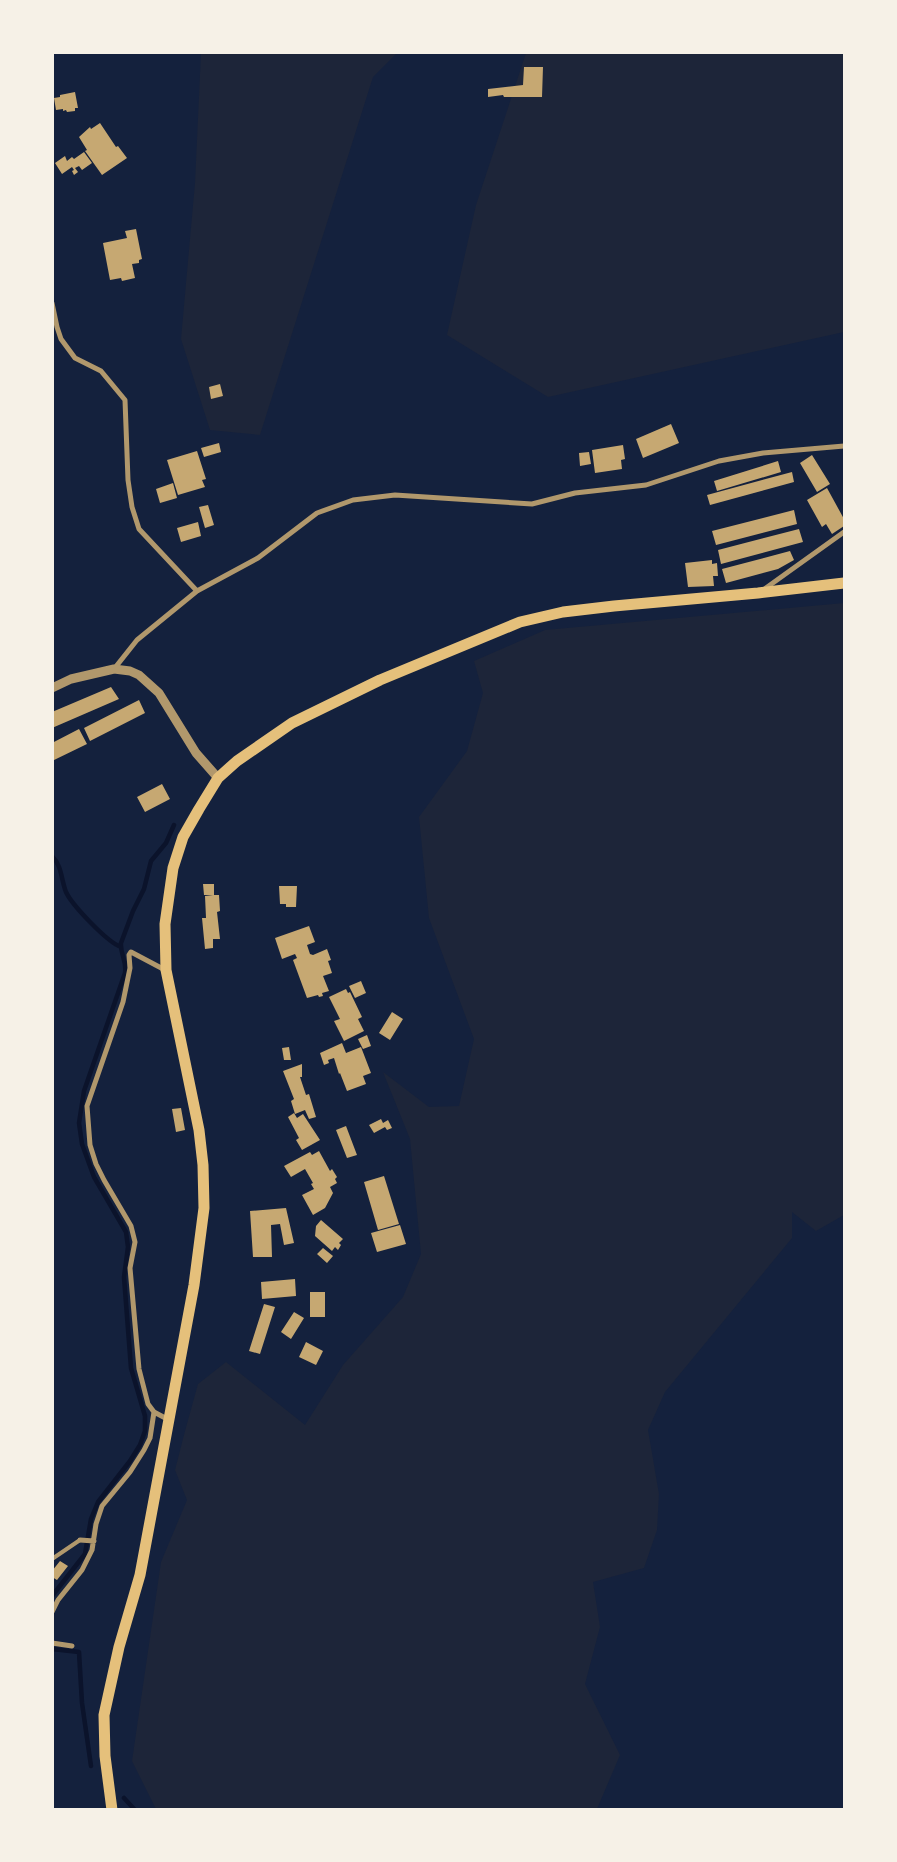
<svg xmlns="http://www.w3.org/2000/svg" width="897" height="1862" font-family="'PT Sans Narrow',sans-serif">
	<rect width="100%" height="100%" fill="#14213d"/>
	<!-- green -->
	<path fill="#1d2539" d="M201 53H397L373 77 260 435 210 430 181 339 195 183Z
		M526 53H844V332L548 397 447 335 476 205Z
		M844 603V1215L816 1231 792 1212V1238L665 1392 648 1430 659 1494 657 1530 644 1568 593 1582 600 1627 585 1684 620 1755 597 1809H156L132 1761 161 1562 187 1500 175 1470 185 1431 198 1384 226 1362 305 1425 343 1365 403 1297 421 1254 410 1139 383 1072 429 1107 459 1106 474 1039 429 918 419 817 467 751 483 693 474 661 545 630Z"/>
	<g fill="none" stroke-linecap="round" stroke-linejoin="round">
		<!-- stream -->
		<path stroke="#0b132b" stroke-width="4.5" d="M52 856C62 866 61 879 66 892 72 905 107 942 121 947
			M52 1596 85 1554 91 1519 98 1502 130 1461 140 1445 145 1431V1416L131 1368 124 1277 128 1247 126 1232 94 1177 82 1144 79 1123 84 1091 125 973C127 961 120 954 121 943L133 911 144 889 151 861 166 843 174 825
			M52 1649 79 1652 82 1703 91 1766
			M124 1798 135 1810"/>
	</g>
	<!-- building -->
	<path fill="#c6a872" d="M524 67H543L542 97H504L503 95 488 97V89L523 85Z
		M75 92 78 108H75V111L67 112 66 110 63 111V109L56 110 54 98 60 97V95Z
		M100 123 116 147 118 146 127 158 102 175 85 151 87 150 79 137 90 127 91 129Z
		M84 152 92 163 82 170 79 166 75 168 78 172 74 175 72 171 74 170 72 167 62 174 55 163 65 156 67 161 72 157 74 159Z
		M136 229 142 259 139 260V263L132 264 135 278 122 281 121 278 110 280 103 243 127 238 125 231Z
		M220 384 223 396 211 399 209 387Z
		M671 424 679 443 643 458 636 439Z
		M219 443 221 452 204 457 201 448Z
		M623 445 625 459 621 460 622 469 595 473 592 450Z
		M197 451 206 479 202 480 205 487 178 495 167 460Z
		M589 452 591 464 580 466 579 453Z
		M812 455 830 484 817 492 800 463Z
		M778 461 781 472 717 491 714 481Z
		M792 472 794 482 710 505 707 495Z
		M173 483 177 498 160 503 156 489Z
		M827 488 844 519V526L832 534 826 524 822 527 807 500Z
		M208 505 214 525 205 528 199 507Z
		M794 510 797 524 716 545 712 531Z
		M198 522 201 536 181 542 177 528Z
		M799 529 803 542 721 564 718 550Z
		M790 551 794 560 778 569 726 583 722 569Z
		M712 560V564L717 563 718 576H713L714 586 688 587 685 563Z
		M111 687 119 699 52 728V712Z
		M139 700 145 713 90 741 84 728Z
		M79 729 87 744 52 761V743Z
		M162 784 170 799 145 812 137 797Z
		M203 884H214V895H219L220 911 217 912 220 939H213V948L205 949 202 918H206L205 896 213 895H204Z
		M279 886H297L296 907H286V904H280Z
		M309 926 315 942 307 945 310 954 313 955 327 949 331 960 328 961 332 973 323 976 329 991 322 993 323 996 319 997 318 995 307 998 293 960 297 958 295 954 282 959 275 938Z
		M361 981 366 993 355 998 349 986Z
		M346 989 348 993 350 992 362 1017 358 1019 364 1031 344 1041 334 1021 340 1019 329 997Z
		M392 1012 403 1019 390 1040 379 1033Z
		M367 1035 371 1046 363 1049 358 1039Z
		M342 1043 346 1053 361 1047 371 1073 363 1076 366 1084 347 1091 340 1073 339 1074 334 1058 328 1060 329 1063 324 1065 320 1053Z
		M289 1047 291 1060H284L282 1048Z
		M302 1064V1077H300L306 1095 309 1094 316 1117 309 1119 305 1110 295 1114 291 1101 294 1099 283 1071Z
		M181 1108 185 1130 176 1132 172 1109Z
		M294 1113 297 1118 303 1114 320 1140 302 1150 296 1140 299 1138 288 1117Z
		M381 1119 383 1123 388 1120 392 1128 387 1130 385 1127 374 1133 369 1125Z
		M346 1126 357 1155 347 1158 336 1130Z
		M319 1151 330 1171 332 1169 337 1177 335 1179 337 1183 330 1187 333 1193 325 1208 313 1215 302 1195 314 1189 311 1184 313 1183 305 1169 291 1177 284 1166 310 1152 312 1155Z
		M384 1176 399 1224 378 1230 364 1182Z
		M286 1208 294 1243 284 1245 280 1224 271 1225 272 1257H253L250 1211Z
		M321 1220 343 1239 339 1243 341 1245 338 1250 335 1247 332 1251 315 1236 316 1226Z
		M400 1225 406 1244 377 1252 371 1233Z
		M323 1248 333 1256 327 1263 317 1254Z
		M295 1279 296 1296 262 1299 261 1282Z
		M310 1292H325V1317H310Z
		M264 1304 275 1307 260 1354 249 1351Z
		M294 1312 304 1318 291 1339 281 1332Z
		M306 1342 323 1351 316 1365 299 1357Z
		M60 1561 68 1566 57 1580 52 1577V1571Z"/>
	<g fill="none" stroke-linecap="round" stroke-linejoin="round">
		<!-- service -->
		<path stroke="#b1986c" stroke-width="4" d="M52 1559 80 1540"/>
		<!-- minor -->
		<path stroke="#b1986c" stroke-width="5" d="M52 303 57 327 61 339 75 358 101 371 125 400 128 480 132 507 139 529 197 591
			M763 590 844 532
			M114 669 137 640 197 591 258 558 317 513 353 500 395 495 532 504 575 493 646 485 719 461 763 453 844 446
			M165 970 131 952 129 955 130 968 123 1002 87 1106 90 1145 96 1164 104 1180 131 1226 135 1242 130 1268 139 1369 148 1404 154 1412 169 1420
			M80 1540 94 1541
			M52 1612 58 1600 82 1570 92 1550 96 1524 102 1506 130 1472 144 1450 150 1438 154 1412
			M52 1643 72 1646"/>
		<!-- tertiary -->
		<path stroke="#b1986c" stroke-width="9" d="M52 688 71 679 114 669 130 671 139 675 159 693 196 753 218 778"/>
		<!-- primary -->
		<path stroke="#e5c07b" stroke-width="11" d="M112 1810 105 1756 104 1715 119 1647 140 1575 194 1285 204 1208 203 1165 199 1130 166 970 165 924 173 868 183 837 199 809 218 778 237 761 292 723 380 680 520 622 563 612 614 606 758 593 844 583"/>
	</g>
	<!-- border -->
	<rect width="897" height="1862" fill="none" stroke="#f6f1e7" stroke-width="108"/>
</svg>
